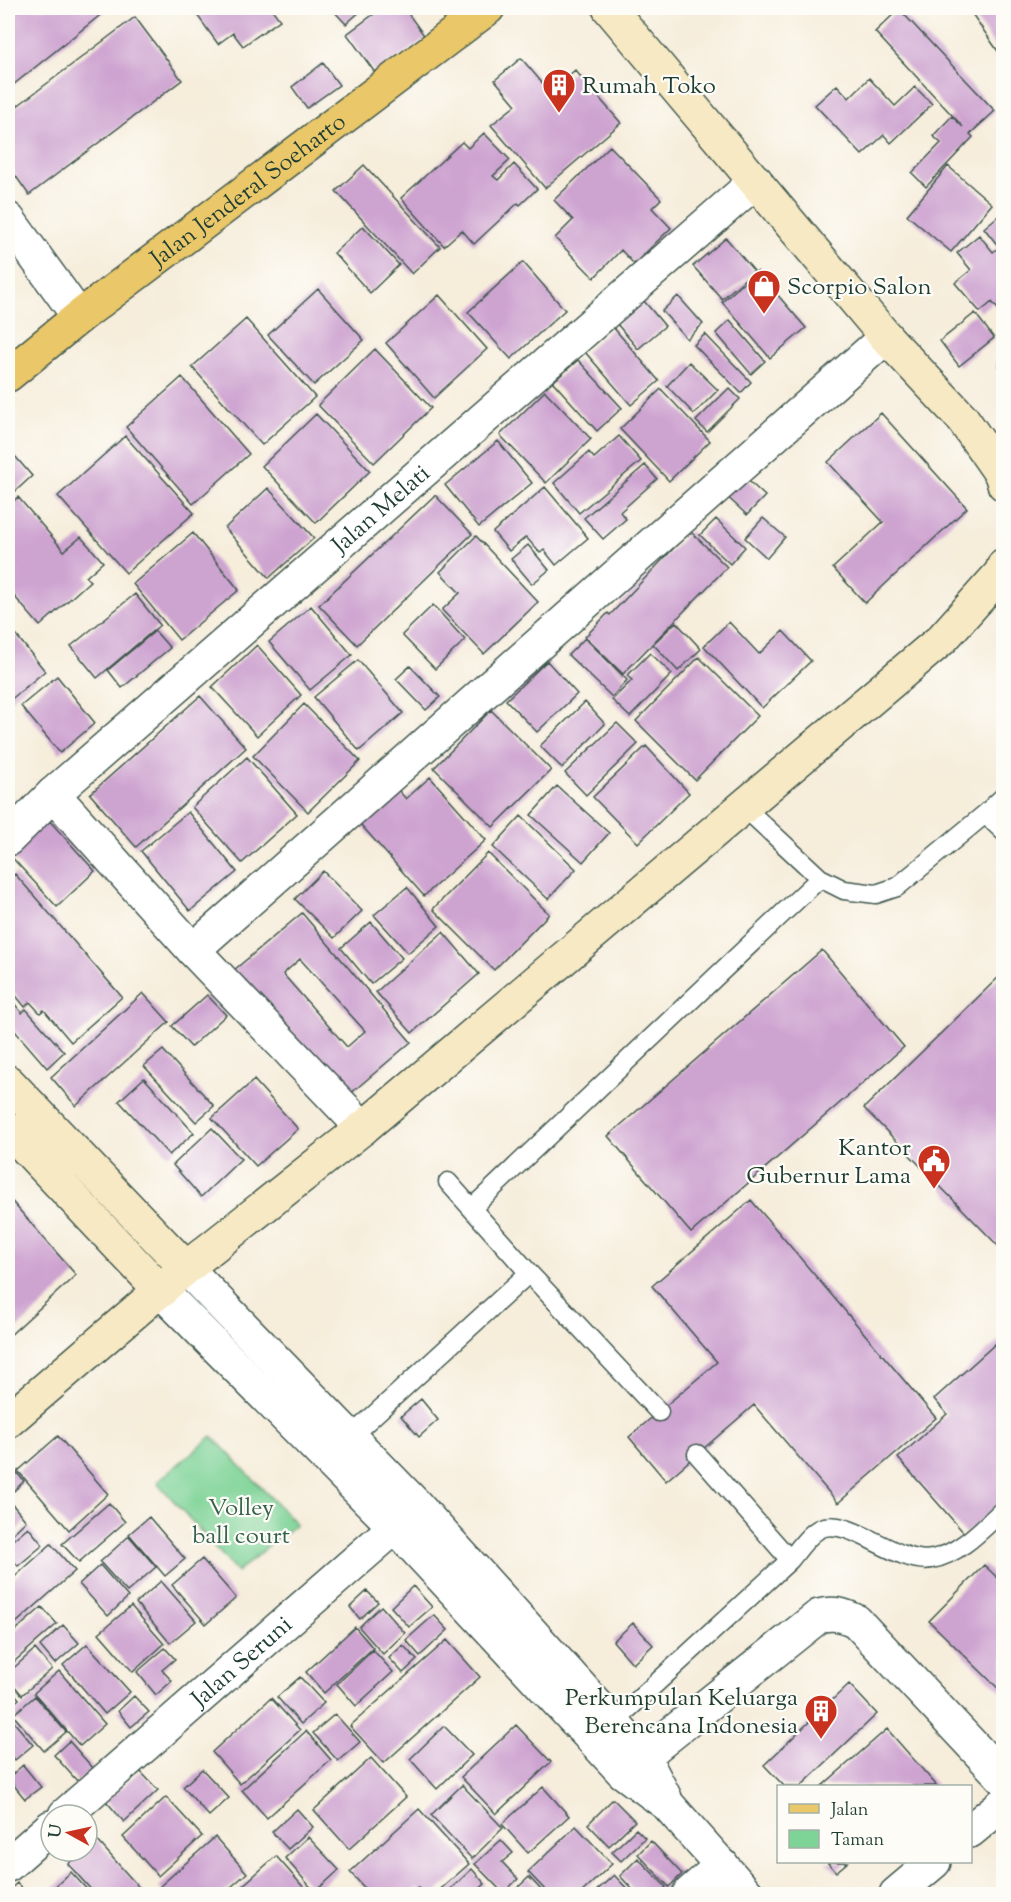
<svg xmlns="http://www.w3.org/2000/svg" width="1011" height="1902" font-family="'Sorts Mill Goudy',serif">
	<rect width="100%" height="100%" fill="#fdfcf7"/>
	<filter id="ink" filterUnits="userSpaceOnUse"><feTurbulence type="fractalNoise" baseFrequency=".0167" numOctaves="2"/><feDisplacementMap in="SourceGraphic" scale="12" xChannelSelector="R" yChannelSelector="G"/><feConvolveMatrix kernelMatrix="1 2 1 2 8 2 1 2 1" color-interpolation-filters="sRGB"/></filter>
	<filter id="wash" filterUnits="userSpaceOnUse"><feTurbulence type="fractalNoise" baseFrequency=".008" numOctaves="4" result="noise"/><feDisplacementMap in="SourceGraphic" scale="24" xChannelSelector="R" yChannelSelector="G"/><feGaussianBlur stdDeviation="1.35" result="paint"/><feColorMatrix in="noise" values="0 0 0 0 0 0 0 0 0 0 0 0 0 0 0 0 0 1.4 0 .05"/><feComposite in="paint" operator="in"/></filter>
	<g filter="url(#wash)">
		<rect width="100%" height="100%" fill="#f6eddb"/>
		<!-- green -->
		<path fill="#7ed397" stroke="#4e8866" stroke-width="1.5" d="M212 1436 296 1524 237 1572 157 1482Z"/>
		<g id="blocks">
			<!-- building -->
			<path fill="#cda3d0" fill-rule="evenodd" d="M8 8H109L8 89Z
				M192 8H271L280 20 243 46 233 33 218 44Z
				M331 8H364L346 24Z
				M382 8H404L426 38 376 74 347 34Z
				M968 8H1004V60Z
				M899 9 995 111 970 134 973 137 926 187 912 173 941 143 933 136 952 116 963 127 875 32Z
				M135 17 182 80 29 195 8 165V113Z
				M521 58 550 92 575 70 621 123 545 188 491 125 516 105 495 80Z
				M323 63 339 85 307 108 292 87Z
				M869 78 895 106 915 87 932 104 891 143 884 135 862 155 815 105 837 85 849 98Z
				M484 133 510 160 493 176 498 180 514 164 537 189 520 205 518 203 474 244 462 230 444 246 401 198 462 142 468 148Z
				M610 146 661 199 652 208 671 228 634 264 621 250 594 278 555 238 573 220 554 200Z
				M364 165 440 247 412 274 336 191Z
				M948 166 992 204 951 252 907 215Z
				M1004 211V316L992 302 980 312 955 283 971 270 957 253 979 235 993 252 999 247 984 228Z
				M363 226 399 265 370 293 334 253Z
				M726 238 754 271 722 299 693 266Z
				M523 262 565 310 511 359 468 312Z
				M757 271 806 328 770 358 722 302Z
				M318 289 364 340 314 385 268 335Z
				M439 295 487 349 434 398 386 343Z
				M678 296 703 324 687 339 662 311Z
				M644 301 665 326 638 349 617 324Z
				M975 313 994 338 959 366 940 341Z
				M246 319 315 397 262 445 192 367Z
				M730 320 765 361 751 374 716 333Z
				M613 327 659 381 631 405 585 352Z
				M705 334 751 382 741 393 694 345Z
				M1002 335H1004V369L999 368Z
				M375 349 431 408 374 463 318 405Z
				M578 360 622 408 597 431 553 382Z
				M689 362 718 390 694 414 667 386Z
				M182 377 249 454 193 504 126 427Z
				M729 388 740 399 707 432 696 421Z
				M661 389 710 441 669 481 620 429Z
				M545 391 591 439 546 483 500 435Z
				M881 413 967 508 865 603 833 568 883 522 828 462Z
				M316 414 370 471 316 523 262 466Z
				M125 436 194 513 126 573 58 496Z
				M619 436 641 461 579 513 554 483 589 452 594 458Z
				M498 441 532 483 479 527 445 485Z
				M8 448 32 476 8 498Z
				M645 465 657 479 620 512 626 519 603 539 584 518Z
				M738 471 765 496 747 515 721 491Z
				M545 487 588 538 556 565 544 550 540 553 526 537 509 551 493 532Z
				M268 488 314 538 269 578 225 528Z
				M435 495 472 534 357 645 319 605Z
				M18 497 64 551 81 537 103 562 86 577 90 581 40 626 8 589V506Z
				M763 518 785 537 767 558 745 538Z
				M716 519 745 547 730 564 700 535Z
				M690 531 727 567 623 674 585 637 608 613 610 615Z
				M193 533 239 590 179 640 133 584Z
				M476 536 538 602 484 654 442 610 460 593 440 572Z
				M528 545 549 570 532 584 511 559Z
				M135 594 160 625 97 678 71 646Z
				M433 605 465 640 435 669 402 635Z
				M311 606 352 655 310 690 269 642Z
				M676 622 701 649 678 671 653 644Z
				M729 622 759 654 783 631 811 661 762 708 704 646Z
				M8 625 45 671 8 702Z
				M155 631 170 648 122 688 108 670Z
				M585 638 627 680 612 697 568 655Z
				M257 645 301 695 257 736 212 687Z
				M650 653 672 674 630 717 612 700 632 680 627 676Z
				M699 657 758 716 695 780 636 721Z
				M358 660 403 713 359 751 314 697Z
				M547 661 577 694 537 732 506 700Z
				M410 666 440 697 426 710 396 679Z
				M57 676 95 723 60 753 21 706Z
				M200 696 246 748 136 847 90 794Z
				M585 702 605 724 562 768 540 746Z
				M304 704 360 761 308 812 253 756Z
				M491 710 551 770 493 827 434 768Z
				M617 723 638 744 586 795 565 773Z
				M646 746 689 793 638 843 593 797Z
				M247 757 297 814 242 863 192 807Z
				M430 777 486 840 424 896 354 817 392 783 406 799Z
				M557 786 609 833 583 862 531 815Z
				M188 812 237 872 190 911 141 851Z
				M521 816 576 869 548 899 493 847Z
				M46 817 95 871 57 907 8 853Z
				M488 853 549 914 494 970 433 909Z
				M323 871 362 911 334 938 295 899Z
				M15 874 122 997 71 1042 44 1010 40 1013 30 1002 25 1007 8 986V880Z
				M407 887 439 926 408 953 374 915Z
				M302 913 411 1042 343 1100 234 970ZM300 959 365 1031 347 1047 283 974Z
				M371 922 402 958 371 984 341 948Z
				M443 932 479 974 412 1033 376 992Z
				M822 950 904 1047 691 1233 608 1136Z
				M1004 972V1252L864 1108Z
				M143 993 169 1022 76 1106 51 1077Z
				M207 995 226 1015 191 1047 172 1026Z
				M8 996 22 1013 26 1009 64 1052 47 1068 15 1031 8 1037Z
				M163 1050 214 1106 196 1122 144 1066Z
				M144 1078 194 1133 169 1155 119 1101Z
				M254 1080 298 1129 256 1166 212 1118Z
				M212 1128 241 1159 201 1197 173 1165Z
				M8 1197 76 1275 8 1337Z
				M751 1200 936 1418 838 1503 754 1405 666 1481 629 1437 717 1362 652 1286Z
				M1004 1336V1500L965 1534 898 1458 947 1414 934 1399Z
				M421 1399 438 1420 419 1437 401 1416Z
				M58 1436 108 1494 69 1530 18 1471Z
				M11 1466 24 1481 14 1491 8 1484V1468Z
				M8 1499 26 1521 8 1538Z
				M109 1503 125 1522 79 1562 62 1544Z
				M149 1517 185 1559 165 1576 129 1534Z
				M28 1527 43 1545 18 1566 8 1554V1544Z
				M129 1536 156 1567 127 1592 100 1562Z
				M51 1544 75 1571 8 1630V1583Z
				M202 1559 236 1598 206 1624 172 1585Z
				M100 1565 128 1597 108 1616 79 1584Z
				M984 1565 1004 1584V1694L929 1621Z
				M161 1581 196 1621 170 1643 136 1603Z
				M413 1586 432 1607 409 1627 391 1607Z
				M367 1591 378 1602 360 1619 350 1607Z
				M131 1606 164 1644 133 1672 99 1633Z
				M381 1606 405 1633 383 1654 359 1627Z
				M42 1607 57 1624 8 1667V1637Z
				M434 1615 448 1630 420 1656 406 1640Z
				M633 1623 653 1645 633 1664 613 1641Z
				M63 1625 79 1643 55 1664 40 1646Z
				M355 1627 373 1648 324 1693 306 1672Z
				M447 1640 480 1677 384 1763 350 1726Z
				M87 1644 130 1692 105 1714 63 1665Z
				M403 1645 417 1660 403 1673 389 1658Z
				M165 1648 175 1659 162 1670 172 1681 156 1695 137 1672Z
				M35 1649 52 1669 22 1695 8 1678V1673Z
				M373 1650 393 1672 356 1706 337 1684Z
				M59 1671 105 1724 80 1746 34 1693Z
				M300 1677 324 1703 301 1724 277 1697Z
				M849 1684 877 1714 801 1786H784L764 1765Z
				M8 1685 19 1699 8 1709Z
				M35 1696 66 1732 44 1751 13 1715Z
				M134 1696 149 1712 131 1727 118 1711Z
				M271 1698 300 1730 240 1784 212 1752Z
				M335 1714 360 1742 338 1761 313 1733Z
				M8 1715 33 1745 15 1760 8 1751Z
				M516 1725 551 1762 496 1814 461 1777Z
				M444 1726 472 1755 437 1789 410 1759Z
				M887 1729 937 1786H822Z
				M306 1731 331 1760 267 1818 242 1790Z
				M69 1741 93 1768 78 1782 54 1755Z
				M371 1758 406 1797 349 1849 314 1810Z
				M23 1765 41 1787 25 1799 8 1778Z
				M202 1769 229 1798 209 1816 183 1787Z
				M140 1771 158 1790 124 1822 106 1801Z
				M462 1785 503 1828 472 1859 431 1815Z
				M543 1787 569 1816 528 1853 502 1824Z
				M166 1797 202 1836 158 1876 123 1837Z
				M613 1799 635 1821 609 1846 588 1824Z
				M297 1809 313 1827 288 1849 272 1832Z
				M419 1809 469 1864 435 1894H424L418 1888 411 1894H370L350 1872Z
				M576 1826 612 1864 580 1894H549L528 1872Z
				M636 1829 645 1838 621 1861 612 1852Z
				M215 1837 247 1873 223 1894H166L159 1887Z
				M308 1837 339 1870 315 1892 285 1858Z
				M96 1839 144 1893 142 1894H95L68 1864 82 1851H87V1847Z
				M501 1840 513 1853 502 1862 518 1879 503 1893 475 1864Z
				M651 1841 682 1874 669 1887 638 1854Z
				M276 1856 305 1889 299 1894H243L239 1889Z
				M638 1858 666 1887 658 1894H637L620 1876Z
				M827 1862H848L836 1872Z
				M472 1869 485 1884 474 1894H445Z
				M71 1872 91 1894H47Z
				M614 1875 632 1894H593Z
				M529 1877 545 1894H511Z
				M17 1883 27 1894H8V1891Z"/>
		</g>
	</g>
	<g filter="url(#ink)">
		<use href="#blocks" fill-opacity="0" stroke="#3f574d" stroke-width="1.5"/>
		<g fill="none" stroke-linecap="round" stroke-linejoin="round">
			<!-- lane casing -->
			<g stroke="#3f574d" stroke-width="21">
				<path id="lane" d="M744 807 820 878 844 890 876 894 897 887 985 814 1004 796
					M985 814 1004 832
					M448 1182 529 1273 659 1412
					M472 1208 820 878
					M349 1438 529 1273
					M790 1560C798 1550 808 1535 819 1529 848 1514 898 1566 932 1559 960 1554 983 1528 1004 1509
					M613 1723 790 1560 697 1454"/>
			</g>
			<!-- street casing -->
			<g stroke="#3f574d" stroke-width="36">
				<g id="street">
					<path d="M8 219 79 317"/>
					<path d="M53 794 193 950 363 1128"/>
					<path id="s1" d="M8 839 53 794 756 181"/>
					<path d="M193 950 886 337"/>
					<path d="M186 1268 417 1506 643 1756 665 1798"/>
					<path d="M161 1291 395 1527 623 1772 668 1805 747 1894"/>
					<path d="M626 1770 819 1616C834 1612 843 1615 856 1621L1004 1779"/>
					<path id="s2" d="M65 1815 395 1527 411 1511"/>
					<path d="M970 1831 1004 1803"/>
					<path d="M8 1865 51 1827"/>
					<path d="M689 1894 722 1865"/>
					<path d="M896 1894 934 1862"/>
				</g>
			</g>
			<!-- secondary casing -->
			<g stroke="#3f574d" stroke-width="36">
				<path id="secondary" d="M609 8 886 337 962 418 1001 474 1004 484
					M8 1082 186 1268
					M8 1129 161 1291
					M8 1421 186 1268 363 1128 942 639 1001 573 1004 565"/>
			</g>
			<!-- primary casing -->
			<g stroke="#3f574d" stroke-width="36">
				<g id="primary">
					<path id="s3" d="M8 375 79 317 488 8"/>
				</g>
			</g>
			<!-- lane -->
			<use href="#lane" stroke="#fff" stroke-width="18"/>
			<!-- street -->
			<use href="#street" stroke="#fff" stroke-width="33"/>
			<!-- secondary -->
			<use href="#secondary" stroke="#f7e9c3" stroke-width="33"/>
			<!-- primary -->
			<use href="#primary" stroke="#eac769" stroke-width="33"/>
		</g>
	</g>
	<!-- icons -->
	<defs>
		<g id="building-pin" transform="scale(1.725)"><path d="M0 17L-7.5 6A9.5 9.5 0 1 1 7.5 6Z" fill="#c8321e" stroke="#fdfcf7"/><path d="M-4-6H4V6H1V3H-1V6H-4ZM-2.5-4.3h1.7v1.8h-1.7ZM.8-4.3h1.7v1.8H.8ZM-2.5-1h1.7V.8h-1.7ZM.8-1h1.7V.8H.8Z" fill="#fff"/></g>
		<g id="shop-pin" transform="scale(1.725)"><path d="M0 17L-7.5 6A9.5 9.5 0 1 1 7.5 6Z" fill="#c8321e" stroke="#fdfcf7"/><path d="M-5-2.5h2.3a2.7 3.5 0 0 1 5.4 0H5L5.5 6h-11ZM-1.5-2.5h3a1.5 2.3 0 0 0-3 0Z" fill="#fff"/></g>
		<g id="civic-pin" transform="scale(1.725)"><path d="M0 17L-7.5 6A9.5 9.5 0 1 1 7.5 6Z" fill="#c8321e" stroke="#fdfcf7"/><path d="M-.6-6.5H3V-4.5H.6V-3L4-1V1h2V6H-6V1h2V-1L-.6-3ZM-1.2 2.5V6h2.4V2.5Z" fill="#fff"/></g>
	</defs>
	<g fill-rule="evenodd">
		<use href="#building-pin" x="559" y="85"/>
		<use href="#shop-pin" x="764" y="286"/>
		<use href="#civic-pin" x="934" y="1161"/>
		<use href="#building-pin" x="821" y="1711"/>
	</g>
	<g text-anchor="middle" stroke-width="4.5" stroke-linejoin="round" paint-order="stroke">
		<!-- poi labels -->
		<g font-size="24" fill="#1f3d34" stroke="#fdfcf7" text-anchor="start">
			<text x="582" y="93">Rumah Toko</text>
			<text x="787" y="294">Scorpio Salon</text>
			<text x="911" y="1155" text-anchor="end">Kantor<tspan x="911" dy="28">Gubernur Lama</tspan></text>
			<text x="798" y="1705" text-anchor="end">Perkumpulan Keluarga<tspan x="798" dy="28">Berencana Indonesia</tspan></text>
		</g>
		<!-- street labels -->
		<g font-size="24" fill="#1f3d34" stroke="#fdfcf7">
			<text dy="8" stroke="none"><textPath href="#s3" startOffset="303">Jalan Jenderal Soeharto</textPath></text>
			<text dy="8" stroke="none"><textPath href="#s1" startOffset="498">Jalan Melati</textPath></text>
			<text dy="8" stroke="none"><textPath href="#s2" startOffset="234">Jalan Seruni</textPath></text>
		</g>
		<!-- park labels -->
		<g font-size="24" fill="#37624d" stroke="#fdfcf7">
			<text x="241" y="1515">Volley<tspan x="241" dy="28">ball court</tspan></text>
		</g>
	</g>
	<!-- margin -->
	<rect width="1011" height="1902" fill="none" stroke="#fdfcf7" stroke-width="30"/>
	<!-- legend -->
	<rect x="777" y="1785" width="195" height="78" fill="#fdfcf7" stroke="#a4b0a9" stroke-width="1.5"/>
	<rect x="789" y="1804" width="30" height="9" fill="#eac769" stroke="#a4b0a9" stroke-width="1.5"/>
	<text x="831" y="1815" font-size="18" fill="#1f3d34">Jalan</text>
	<rect x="789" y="1830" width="30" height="18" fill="#7ed397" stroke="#a4b0a9" stroke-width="1.5"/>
	<text x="831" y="1845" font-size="18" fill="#1f3d34">Taman</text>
	<!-- north arrow -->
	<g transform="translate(69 1833) rotate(278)"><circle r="28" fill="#fdfcf7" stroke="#a4b0a9" stroke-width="1.5"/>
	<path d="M0-4.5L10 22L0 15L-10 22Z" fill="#c8321e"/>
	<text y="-9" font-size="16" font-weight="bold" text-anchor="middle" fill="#1f3d34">U</text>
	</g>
</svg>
